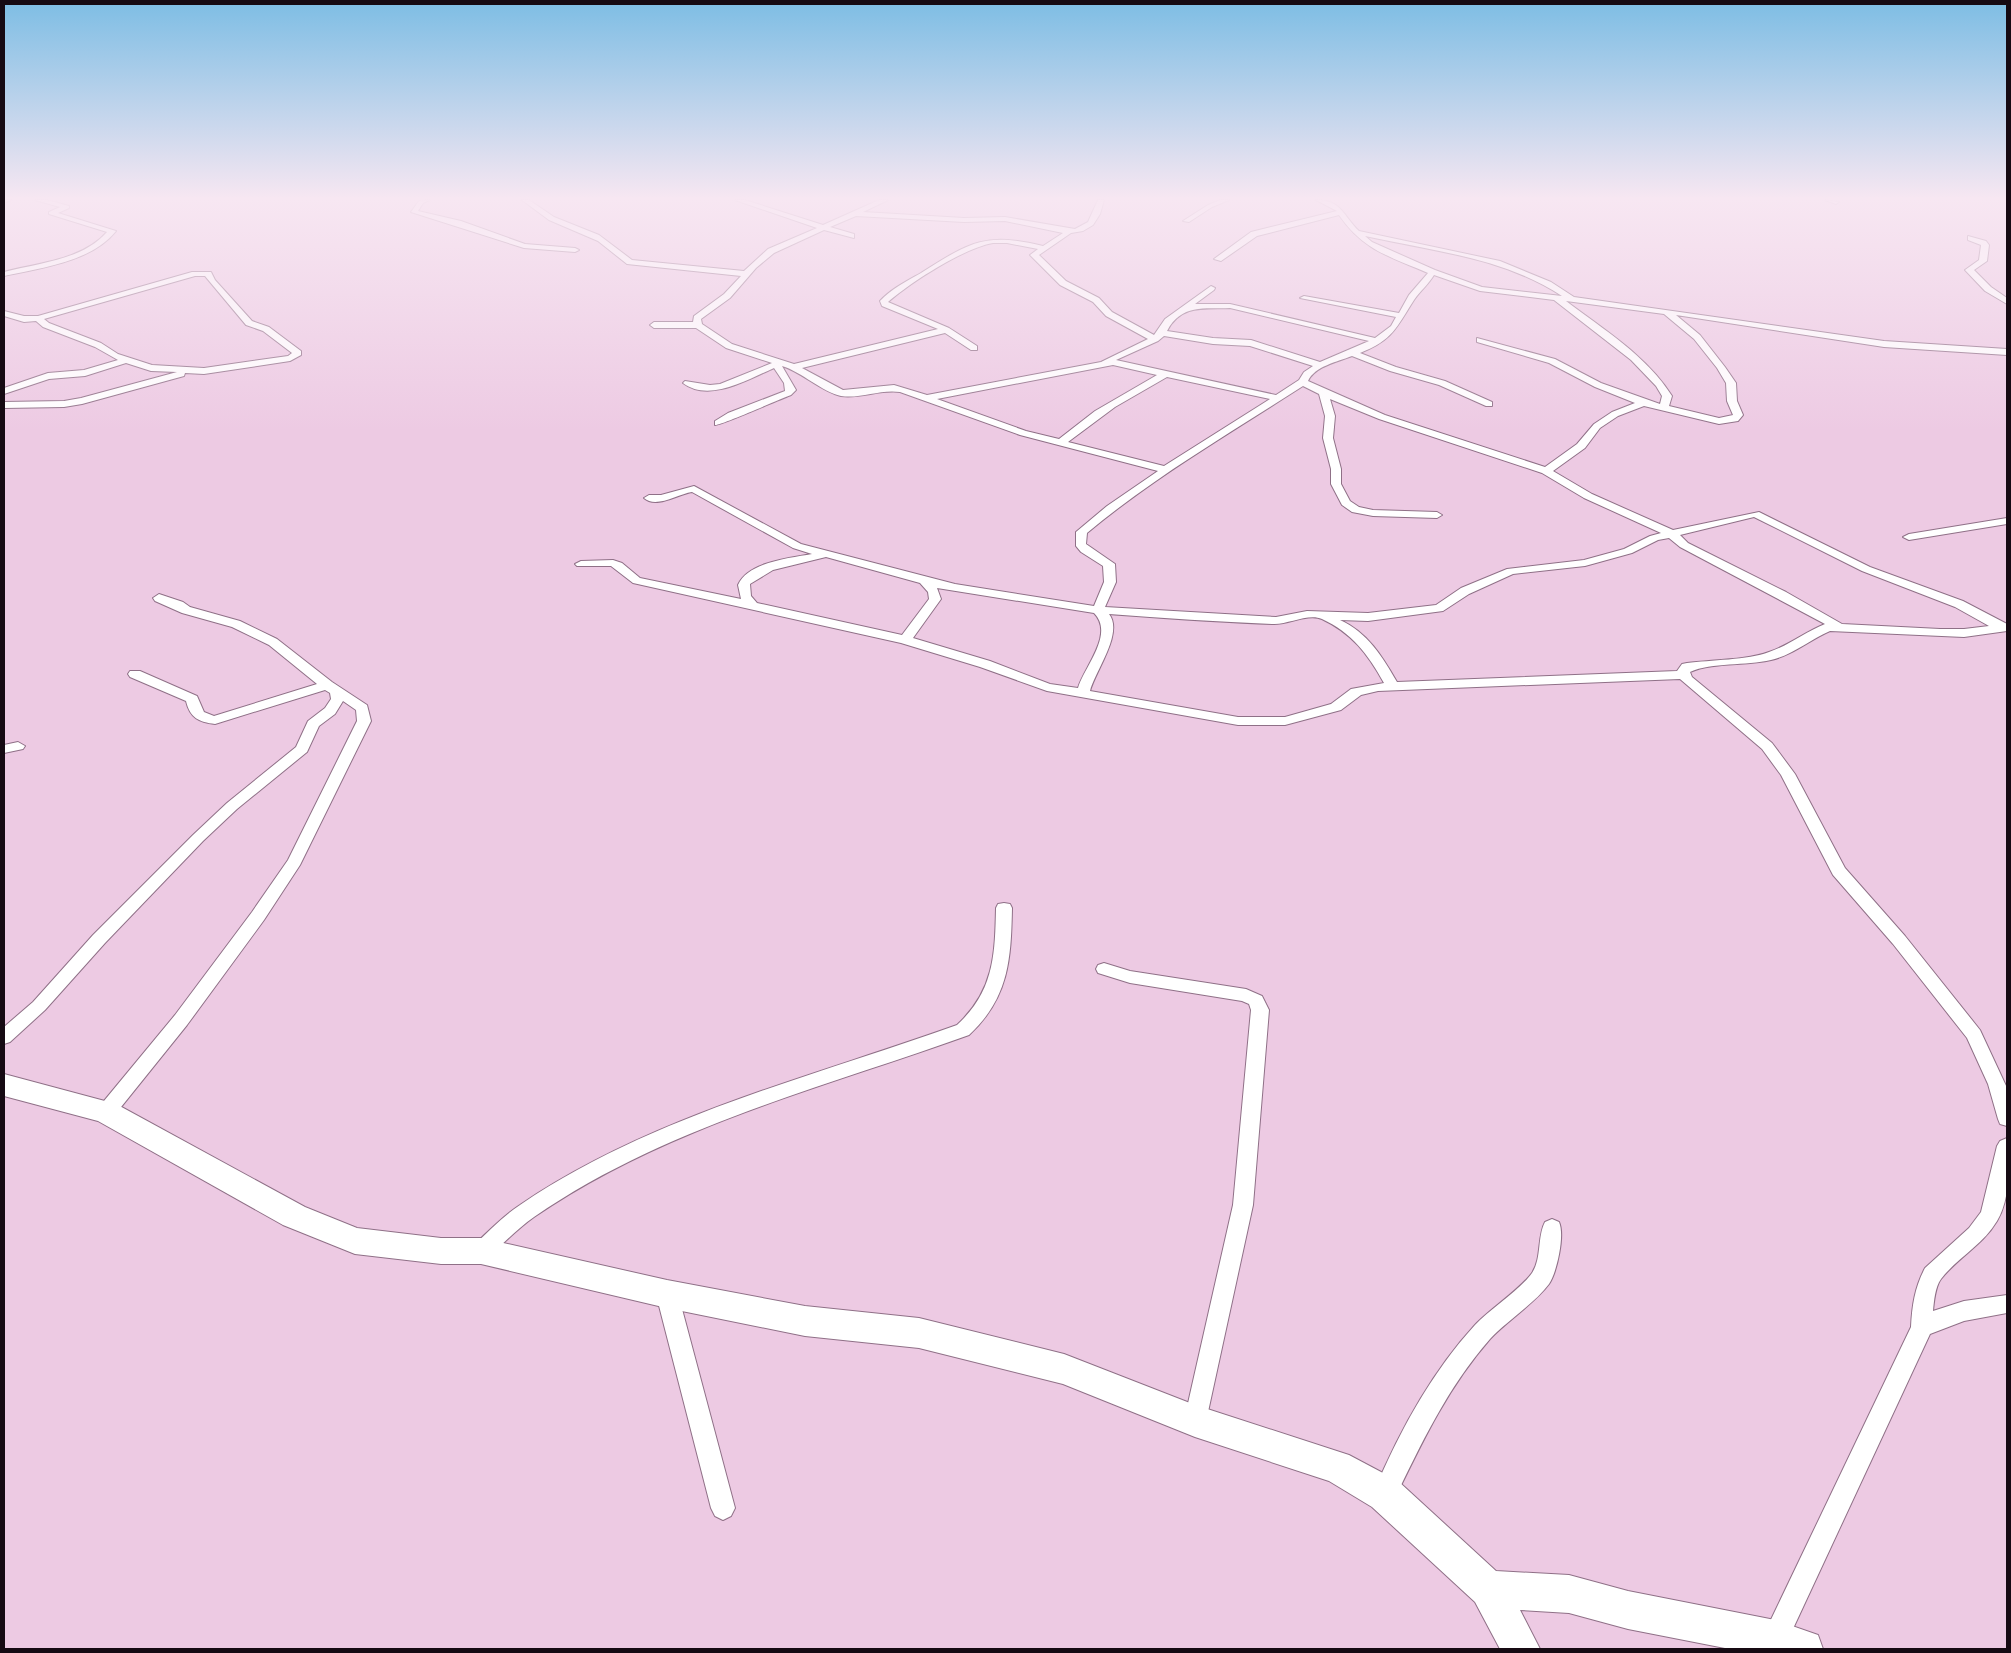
<svg xmlns="http://www.w3.org/2000/svg" width="2011" height="1653" font-family="Jost,sans-serif">
	<rect width="100%" height="100%" fill="#edcae3"/>
	<g fill="none" stroke-linecap="round" stroke-linejoin="round">
		<!-- street casing -->
		<g stroke="#8f7087" stroke-width="2">
			<path id="street" d="M4 200H11L4 203Z
				M35 200H47L69 206V208L58 213 116 231C91 262 41 268 4 276V272C38 263 83 260 107 232L49 214V212L60 207Z
				M430 200 423 203 418 211 461 221 525 244 575 248 579 250 575 252 524 248 411 212 419 201Z
				M522 200H529L554 217 599 235 632 260 744 271 768 249 817 228 735 200H745L823 225 879 200H888L863 212 964 218 1005 217 1075 229 1088 222 1098 200H1104L1100 214 1093 225 1083 231 1071 233 1039 255 1066 281 1099 298 1112 312 1154 335 1165 319 1211 286 1215 288 1214 290 1195 304H1230L1375 338 1391 326 1396 317 1300 298 1304 296 1399 313 1409 295 1428 273C1389 256 1364 251 1339 215L1257 236 1221 261 1214 259 1251 232 1337 211 1316 200C1342 200 1343 216 1359 231L1500 261 1551 282 1574 297 1884 341 2007 349V355L1884 347 1676 315 1700 335 1725 367 1736 383 1737 401 1743 415 1738 421 1719 424 1644 406 1618 416 1600 428 1585 448 1553 471 1592 494 1673 530 1759 512 1870 567 1963 601 2007 624V631L1964 637 1830 631C1809 640 1793 655 1771 660 1746 666 1712 662 1690 672L1692 677 1772 743 1795 774 1845 868 1905 936 1980 1030 2007 1088V1126L2000 1124 1998 1119 1988 1084 1967 1038 1893 944 1833 875 1781 775 1762 749 1680 679 1378 691 1361 695 1341 710 1285 725H1238L1047 691 980 667 901 643 633 583 611 566H577L575 564 581 561 613 560 622 563 640 578 741 599 738 585C748 562 790 558 812 554L793 548 692 492C678 494 656 509 644 498L649 495H661L694 486 801 544 955 584 1094 606 1104 582 1103 566 1081 552 1076 546V532L1107 506 1158 471 1020 435 900 392C880 389 861 399 841 396 822 392 802 372 782 366L796 390 791 395C780 399 720 426 715 425V421L728 413 785 391 784 383 774 368C749 379 709 403 683 383L685 381 710 385 720 384 772 363 726 348 696 328H654L650 325 654 322H693L694 316 724 294 741 276 627 264 598 241 549 220ZM856 216 964 222 1005 221 1063 233 1043 246C985 232 970 242 921 273 907 281 891 289 880 301L882 306 938 329 794 364 732 344 702 324 701 319 730 298 756 268 774 253 824 230 854 238V234L830 227ZM1365 236C1432 251 1503 257 1562 296L1482 287 1435 270 1372 242ZM993 243H1007L1038 249 1030 255 1060 285 1093 302 1106 316 1148 339 1101 362 927 395 894 385 843 390 802 368 945 333 971 350H977V346L949 328 888 302C911 282 964 248 993 243ZM1434 275 1480 291 1554 300 1631 360 1656 386 1662 396 1660 404 1601 383 1555 359 1477 338V342L1549 363 1595 387 1635 403 1612 412 1594 424 1577 444 1545 467 1385 415 1308 381C1315 366 1337 362 1352 356L1390 371 1439 385 1486 406H1492V402L1445 381 1396 367 1360 353C1393 340 1396 328 1414 300 1420 291 1428 285 1434 275ZM1566 301 1664 314 1694 339 1717 368 1726 383 1727 401 1733 415 1719 418 1669 406 1672 396C1647 356 1603 329 1566 301ZM1230 308 1369 341 1320 362 1251 340 1213 338 1167 331C1181 304 1204 309 1230 308ZM1164 336 1213 344 1250 346 1313 366 1304 372 1299 380 1276 395 1116 360 1158 341ZM1113 365 1157 375 1095 411 1059 439 1026 431 937 399ZM1167 377 1270 399 1164 466 1068 442 1115 407ZM1303 386 1319 394 1325 416 1323 438 1331 469V484L1342 505 1352 512 1373 516 1437 518 1442 515 1437 512 1373 510 1359 507 1350 501 1341 484V469L1333 438 1335 416 1330 399 1379 419 1542 473 1584 498 1661 533 1650 536 1624 549 1584 560 1507 569 1461 588 1436 605 1368 613 1307 611 1276 617 1105 607 1116 582 1115 564 1086 544 1087 533C1154 477 1230 433 1303 386ZM1754 517 1862 571 1955 607 1989 626 1964 629H1940L1842 624 1786 592 1688 543 1680 535ZM1669 538 1680 547 1825 624C1805 632 1790 645 1769 652 1748 660 1710 660 1687 663L1682 664 1677 671 1397 682C1382 656 1368 633 1340 620L1368 621 1443 611 1469 594 1513 574 1585 566 1632 553 1658 540ZM826 557 920 583 928 592 929 599 902 635 757 603 751 596 750 584 773 570ZM937 588 1094 613C1115 634 1084 667 1078 688L1050 684 990 661 913 638 941 599ZM1109 614C1164 618 1218 622 1273 624 1287 625 1308 613 1322 619 1352 633 1368 654 1384 683L1351 689 1331 704 1285 717H1238L1090 691C1095 671 1124 633 1109 614Z
				M1220 200H1229L1212 207 1189 222 1183 221 1208 205Z
				M1825 200 1839 202 1836 204Z
				M1968 236 1986 241 1989 245 1987 261 1974 270 1991 287 2007 298V304L1985 291 1965 270 1979 260 1981 245 1968 240Z
				M192 272H211L215 280 252 321 269 327 301 351V355L290 361 204 374 185 373 184 376 82 404 64 407 4 408V402L64 401 81 398 177 372 151 371 126 363 85 376 49 379 4 394V388L48 373 84 370 118 360 95 347 43 327 36 321 24 322 4 316V311L24 316H38ZM195 276H205L246 325 263 331 292 353 288 356 204 368 152 365 118 354 101 343 49 323 44 319Z
				M2007 518V524L1909 540 1903 537 1909 534Z
				M159 594 183 602 190 607 240 621 277 639 332 682 367 705 371 721 300 865 264 920 187 1025 113 1117 106 1119 99 1117 97 1112 99 1107 175 1015 252 912 288 860 357 721 356 710 343 701 335 714 319 726 307 752 237 809 203 841 105 943 45 1010 10 1042 4 1044V1027L33 1002 93 935 193 835 227 803 296 747 308 721 325 708 331 699 330 693 325 690 215 724C199 722 190 718 186 701L130 677 128 674 130 671H140L197 696 204 712 214 716 317 684 269 645 232 627 182 613 155 601 153 598Z
				M18 742 25 746 23 749 4 753V745Z
				M1004 903 1010 904 1012 908C1011 959 1009 998 969 1035 822 1088 664 1127 534 1217 517 1229 503 1244 488 1257L481 1260 474 1257 471 1251 474 1245C489 1231 503 1216 520 1205 651 1116 809 1078 957 1025 994 991 995 955 996 908L998 904Z
				M1104 963 1130 971 1246 989 1262 996 1269 1010 1253 1205 1206 1421 1203 1429 1195 1432 1187 1429 1184 1421 1233 1205 1251 1010 1249 1004 1242 1001 1130 983 1098 973 1096 969 1098 965Z
				M2007 1138C2009 1163 2011 1198 1997 1221 1983 1245 1958 1257 1941 1279 1935 1287 1934 1301 1933 1311L1964 1301 2007 1295V1313L1964 1321 1930 1334 1784 1648H1766L1762 1639 1766 1630 1911 1327C1912 1305 1915 1287 1925 1268L1969 1228 1981 1212 1997 1146 2000 1141Z
				M1552 1219 1559 1222C1565 1235 1557 1272 1549 1284 1535 1303 1507 1321 1490 1339 1447 1388 1421 1444 1393 1502L1385 1506 1377 1502 1373 1494C1398 1434 1431 1373 1475 1325 1490 1309 1521 1289 1532 1273 1542 1258 1537 1237 1545 1222Z
				M667 1285 674 1287 678 1294 735 1508 731 1516 723 1520 715 1516 711 1508 656 1294 660 1287Z"/>
		</g>
		<!-- secondary casing -->
		<g stroke="#8f7087" stroke-width="2">
			<path id="secondary" d="M4 1074 116 1104 305 1207 357 1228 441 1238H481L667 1280 805 1306 919 1318 1064 1354 1195 1405 1349 1455 1398 1481 1496 1571 1569 1575 1628 1591 1775 1620 1818 1635 1823 1649H1730L1628 1629 1569 1613 1520 1610 1540 1649H1500L1475 1602 1372 1507 1329 1481 1195 1437 1063 1384 919 1348 805 1336 667 1308 481 1264H441L355 1254 283 1225 98 1121 4 1096Z"/>
		</g>
		<!-- street -->
		<use href="#street" fill="#fff" fill-rule="evenodd"/>
		<!-- secondary -->
		<use href="#secondary" fill="#fff" fill-rule="evenodd"/>
	</g>
	<!-- sky -->
	<linearGradient id="sky" x2="0" y2="1"><stop stop-color="#7dbde4"/><stop offset="0.46" stop-color="#f7e7f2"/><stop offset="1" stop-color="#f7e7f2" stop-opacity="0"/></linearGradient>
	<rect width="2011" height="431" fill="url(#sky)"/>
	<!-- border -->
	<rect width="2011" height="1653" fill="none" stroke="#160a13" stroke-width="10"/>
</svg>
